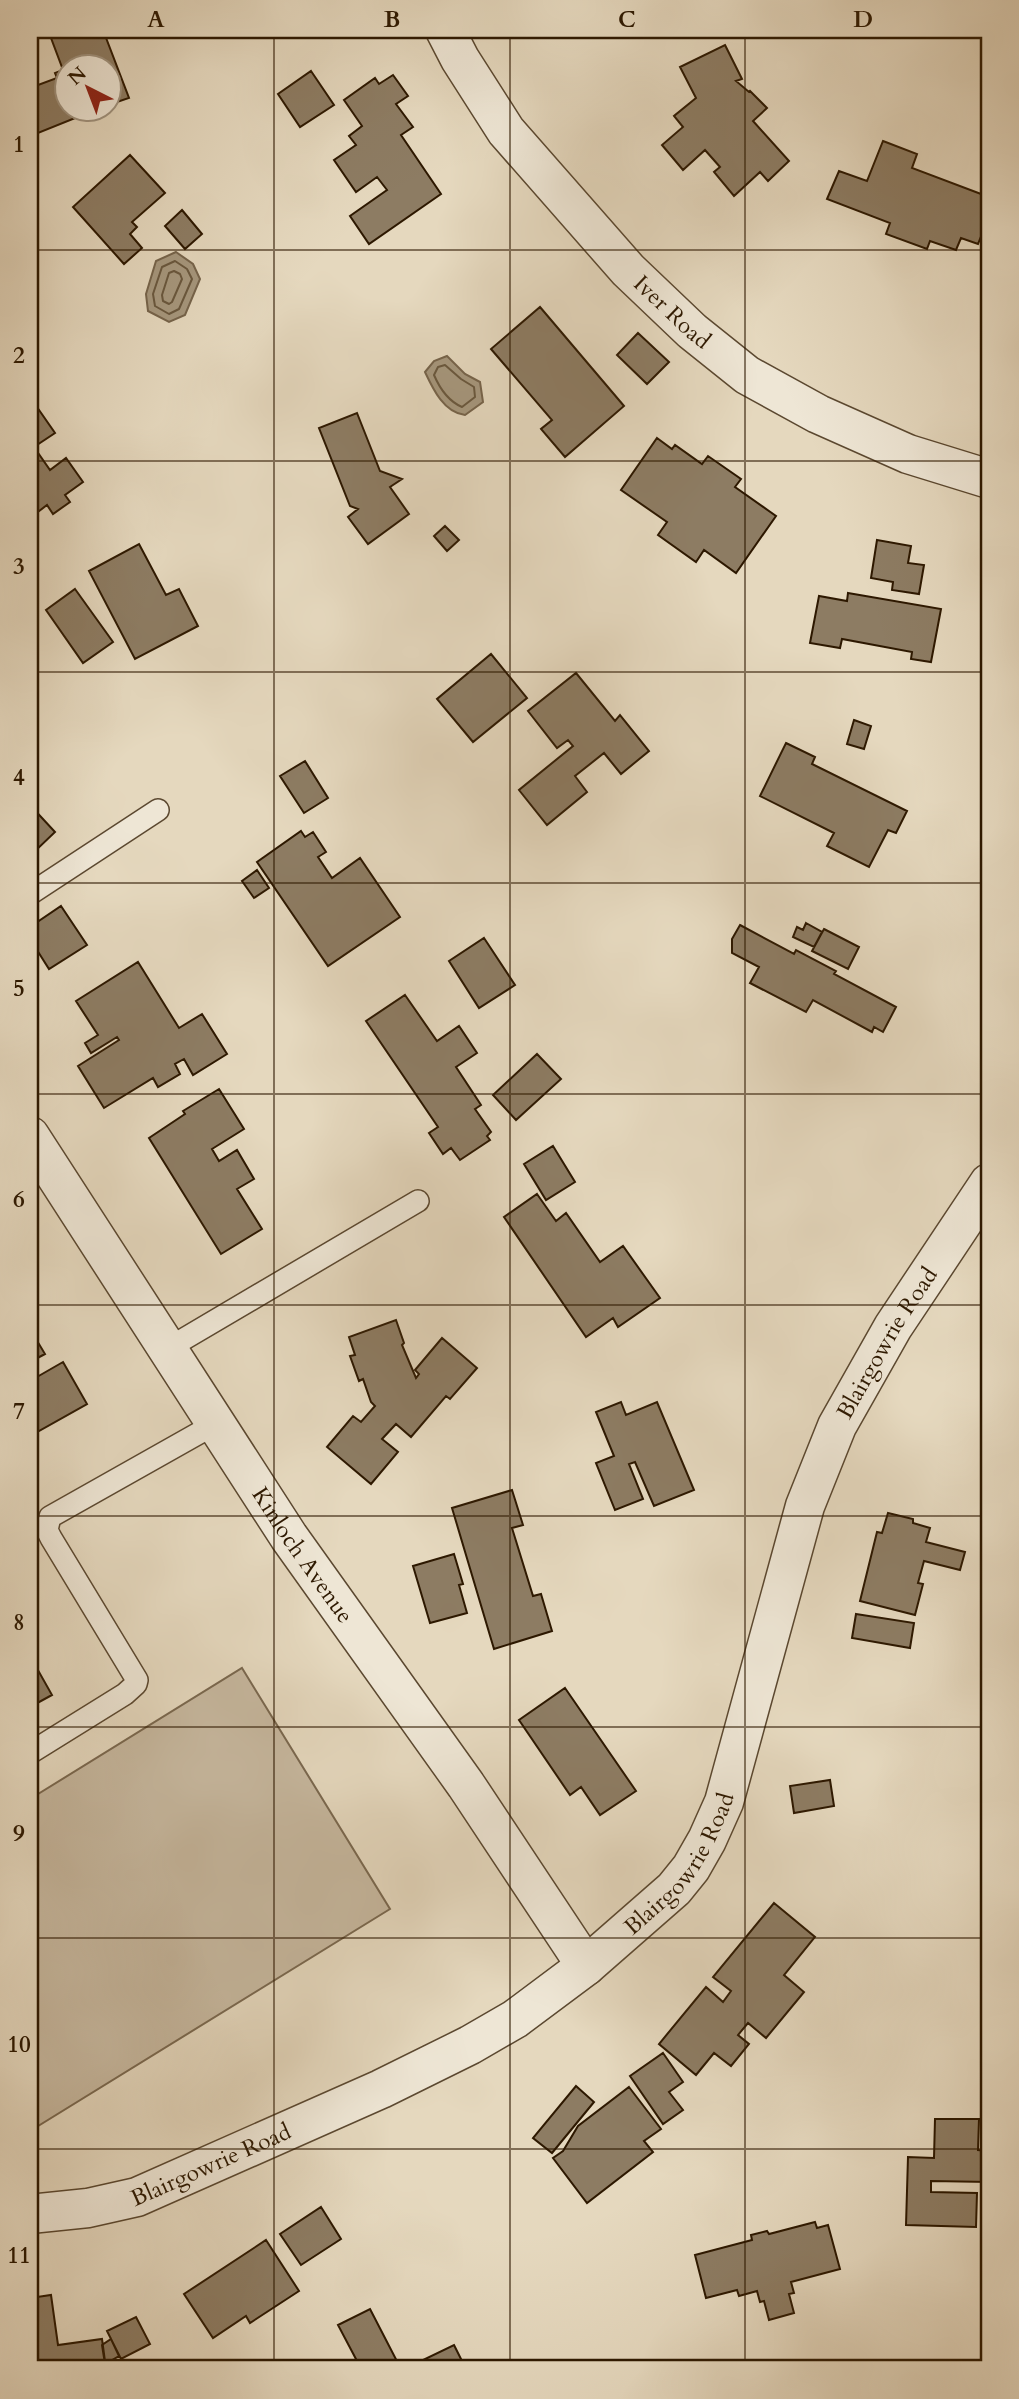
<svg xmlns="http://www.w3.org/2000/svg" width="1019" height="2399" font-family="Cardo,serif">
	<rect width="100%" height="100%" fill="#e5d8be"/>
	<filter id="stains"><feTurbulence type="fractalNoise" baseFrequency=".00286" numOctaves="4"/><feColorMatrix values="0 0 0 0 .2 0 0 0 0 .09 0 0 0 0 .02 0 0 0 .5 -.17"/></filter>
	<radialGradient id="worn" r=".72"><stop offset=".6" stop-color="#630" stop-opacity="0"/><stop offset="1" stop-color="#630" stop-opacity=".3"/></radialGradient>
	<!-- green -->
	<path fill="#c6b79e" stroke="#7a684f" stroke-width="2" d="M242 1668 390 1909 30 2131V1799Z"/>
	<!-- water -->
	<path fill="#a6977d" stroke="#76644b" stroke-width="2" d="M176 252 193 264 200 279 185 315 169 322 148 311 146 294 156 261Z
		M447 356 465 374 480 382 483 402 465 415C444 413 433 389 425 372L434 361Z"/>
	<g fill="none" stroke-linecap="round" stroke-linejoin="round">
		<!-- shore -->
		<path stroke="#6a583e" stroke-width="2" d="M175 261 187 269 192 279 179 309 169 314 155 306 153 294 162 267Z
			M174 271 180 274 182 279 172 302 169 304 163 301 162 295 169 273Z
			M445 365 461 379 474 387 475 397 462 407C448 401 440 389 434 375L438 367Z"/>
	</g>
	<!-- building -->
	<path fill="#8d7c63" stroke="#2d1800" stroke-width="2" d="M48 30H103L129 98 108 105V66H66V108H100L38 133 30 112V88L57 78 55 73 63 70Z
		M725 45 742 79 736 81 749 92 750 91 767 108 753 121 789 161 768 181 760 172 734 196 714 172 720 167 705 150 683 170 662 145 683 127 674 116 696 98 680 67Z
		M311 71 334 105 300 127 278 94Z
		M393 75 408 96 396 104 413 127 401 135 441 194 369 244 350 216 387 190 377 177 356 192 334 160 356 145 349 136 362 126 344 100 375 78 379 84Z
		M883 141 917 154 912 168 989 197V216L978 244 961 238 956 250 930 241 927 249 886 234 890 223 827 199 839 171 867 181Z
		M130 155 165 193 132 222 137 227 130 234 142 248 124 264 73 207Z
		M182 210 202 234 185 249 165 226Z
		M540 307 624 406 565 457 541 429 552 420 491 349Z
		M638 333 669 362 647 384 617 355Z
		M30 397 55 433 34 447 50 470 66 458 83 482 65 495 70 502 53 514 47 505 30 518Z
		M357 413 380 471 402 479 390 487 409 514 368 544 348 517 358 509 350 506 319 428Z
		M657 438 672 449 675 445 702 464 708 456 741 479 735 487 776 516 736 573 704 550 696 562 658 535 667 522 621 490Z
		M445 526 459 540 447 551 434 536Z
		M877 540 911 546 908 563 924 565 919 594 892 590 893 582 871 578Z
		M139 544 166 595 179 589 198 626 135 659 89 571Z
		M75 589 113 642 83 663 46 610Z
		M848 593 941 609 931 662 911 659 912 652 842 639 840 648 810 643 819 596 847 601Z
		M491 654 527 698 473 742 437 699Z
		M576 673 615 721 620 715 649 751 621 774 604 753 575 776 587 792 547 825 519 790 573 746 568 740 557 748 528 711Z
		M854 720 871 726 864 749 847 744Z
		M786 743 815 757 812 764 907 811 896 833 888 830 869 867 827 846 834 833 760 796Z
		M305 761 328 798 304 813 280 776Z
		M30 805 55 832 30 856Z
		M301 831 305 837 313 832 326 852 318 857 332 878 360 858 400 917 328 966 257 862Z
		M257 870 269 888 254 898 242 881Z
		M61 906 87 945 49 969 30 939V927Z
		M806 923 822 932 814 947 793 937 797 927 803 930Z
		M740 925 794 954 796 950 836 971 834 974 896 1007 883 1032 874 1027 872 1032 813 1000 806 1012 750 983 759 967 732 953V939Z
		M824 929 859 947 848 969 812 951Z
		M484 938 515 985 479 1008 449 961Z
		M138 962 179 1028 202 1014 227 1054 193 1075 184 1059 175 1064 180 1074 158 1087 153 1078 104 1108 78 1066 119 1040 117 1037 91 1053 85 1043 98 1035 76 1001Z
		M405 995 437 1041 459 1026 477 1053 456 1067 481 1105 475 1109 491 1132 487 1136 490 1140 460 1160 451 1148 443 1154 429 1133 438 1127 366 1021Z
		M537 1054 561 1079 516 1120 493 1095Z
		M219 1089 244 1129 212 1149 219 1161 237 1150 254 1179 237 1189 262 1229 221 1254 149 1138 185 1114 183 1111Z
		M553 1146 575 1182 546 1200 524 1164Z
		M537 1194 556 1221 566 1213 600 1262 623 1246 660 1298 618 1327 613 1318 586 1337 504 1217Z
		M396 1320 404 1343 402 1345 416 1378 419 1374 415 1370 442 1338 477 1368 450 1399 446 1396 411 1437 396 1424 382 1439 398 1452 371 1484 327 1447 353 1416 361 1422 375 1406 371 1402 363 1379 359 1381 350 1356 355 1355 349 1337Z
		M30 1329 45 1354 30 1362Z
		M63 1362 87 1404 30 1436V1381Z
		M621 1402 626 1415 657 1402 694 1490 654 1506 635 1462 629 1464 643 1499 615 1510 596 1463 614 1456 596 1412Z
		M512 1490 523 1525 512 1528 533 1596 541 1594 552 1631 494 1649 452 1508Z
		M888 1513 913 1519V1523L930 1528 926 1542 965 1552 960 1570 924 1561 918 1583 923 1584 915 1615 860 1601 877 1532 882 1533Z
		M454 1554 463 1584 459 1585 467 1613 430 1623 413 1566Z
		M856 1614 914 1623 910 1648 852 1638Z
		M30 1656 52 1695 30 1707Z
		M565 1688 636 1791 600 1815 581 1787 570 1795 519 1720Z
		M830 1780 834 1806 794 1813 790 1786Z
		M774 1903 815 1937 784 1975 804 1992 766 2038 748 2023 738 2035 749 2044 731 2066 714 2053 696 2075 659 2044 706 1987 723 2002 731 1991 713 1977Z
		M663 2053 683 2082 669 2092 683 2110 663 2124 630 2076Z
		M576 2086 594 2102 552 2153 533 2138Z
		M629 2087 661 2129 644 2141 653 2152 587 2203 553 2158 563 2151 578 2126Z
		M935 2119H979L978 2150 989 2151V2182L931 2181V2192L977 2193 976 2227 906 2225 908 2157 934 2158Z
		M321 2207 341 2239 301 2265 280 2234Z
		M987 2214H989V2252H987Z
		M815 2222 817 2228 828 2225 840 2269 791 2282 794 2293 789 2294 794 2313 769 2320 764 2301 760 2302 757 2291 739 2296 737 2290 706 2298 695 2255 752 2240 751 2235 767 2231 769 2234Z
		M266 2240 299 2291 250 2323 246 2316 213 2338 184 2294Z
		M51 2295 58 2345 102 2339 106 2369H30V2349L34 2348V2340L30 2341V2298Z
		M370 2309 401 2369H354L351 2365 357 2361 338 2325Z
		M136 2317 150 2344 121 2359 107 2331Z
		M111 2339 119 2356 105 2364 102 2345Z
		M454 2345 466 2369H417L425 2365 423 2360Z"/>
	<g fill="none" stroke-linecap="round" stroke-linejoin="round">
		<!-- service casing -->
		<g stroke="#5b4830" stroke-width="24">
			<path id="service" d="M30 894 158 810
				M167 1349 418 1201
				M30 1753 125 1694 136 1684 137 1680 51 1538 47 1530 50 1517 215 1424"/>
		</g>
		<!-- minor casing -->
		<g stroke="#5b4830" stroke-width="41">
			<g id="minor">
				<path id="s1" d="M445 30 460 59 506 131 628 270 692 331 747 375 818 414 908 454 989 479"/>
				<path id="s2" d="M30 1136 289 1537 466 1785 586 1966"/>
				<path id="s3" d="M30 2214 88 2208 137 2197 381 2089 470 2045 515 2019 586 1966 674 1889 691 1868 707 1840 724 1802 805 1506 837 1426 893 1327 989 1183"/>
			</g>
		</g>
		<!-- service -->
		<use href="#service" stroke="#eee6d5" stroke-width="21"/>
		<!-- minor -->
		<use href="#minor" stroke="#eee6d5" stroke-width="38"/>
	</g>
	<!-- grid -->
	<path fill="none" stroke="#2d1800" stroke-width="2" stroke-opacity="0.55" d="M274 30V2369M510 30V2369M745 30V2369M30 250H989M30 461H989M30 672H989M30 883H989M30 1094H989M30 1305H989M30 1516H989M30 1727H989M30 1938H989M30 2149H989"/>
	<g text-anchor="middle" stroke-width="5" stroke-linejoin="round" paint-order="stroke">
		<!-- street labels -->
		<g font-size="23" fill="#2d1800" stroke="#eee6d5">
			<text dy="8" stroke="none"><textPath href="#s1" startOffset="364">Iver Road</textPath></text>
			<text dy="8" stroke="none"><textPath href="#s3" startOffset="1323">Blairgowrie Road</textPath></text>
			<text dy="8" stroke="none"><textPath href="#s2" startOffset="500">Kinloch Avenue</textPath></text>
			<text dy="8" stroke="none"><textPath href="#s3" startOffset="756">Blairgowrie Road</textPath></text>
			<text dy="8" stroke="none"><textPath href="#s3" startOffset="189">Blairgowrie Road</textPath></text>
		</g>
	</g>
	<!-- margin -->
	<rect width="1019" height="2399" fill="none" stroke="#e5d8be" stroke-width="77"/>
	<!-- north arrow -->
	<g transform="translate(88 88) rotate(318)"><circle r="33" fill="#eee6d5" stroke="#a19480" stroke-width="2"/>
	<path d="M0-5L12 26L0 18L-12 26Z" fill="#8f2418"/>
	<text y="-10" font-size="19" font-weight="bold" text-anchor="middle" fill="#2d1800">N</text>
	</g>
	<rect x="38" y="38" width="943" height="2322" fill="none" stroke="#2d1800" stroke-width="2.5"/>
	<g font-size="23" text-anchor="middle" font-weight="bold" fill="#2d1800">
		<text x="156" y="27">A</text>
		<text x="392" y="27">B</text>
		<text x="627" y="27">C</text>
		<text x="863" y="27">D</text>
		<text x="19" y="152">1</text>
		<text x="19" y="363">2</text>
		<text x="19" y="574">3</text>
		<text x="19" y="785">4</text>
		<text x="19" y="996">5</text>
		<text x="19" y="1207">6</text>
		<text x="19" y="1419">7</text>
		<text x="19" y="1630">8</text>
		<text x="19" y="1841">9</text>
		<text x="19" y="2052">10</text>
		<text x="19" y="2263">11</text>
	</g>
	<rect width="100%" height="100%" filter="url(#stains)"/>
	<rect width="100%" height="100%" fill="url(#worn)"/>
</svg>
